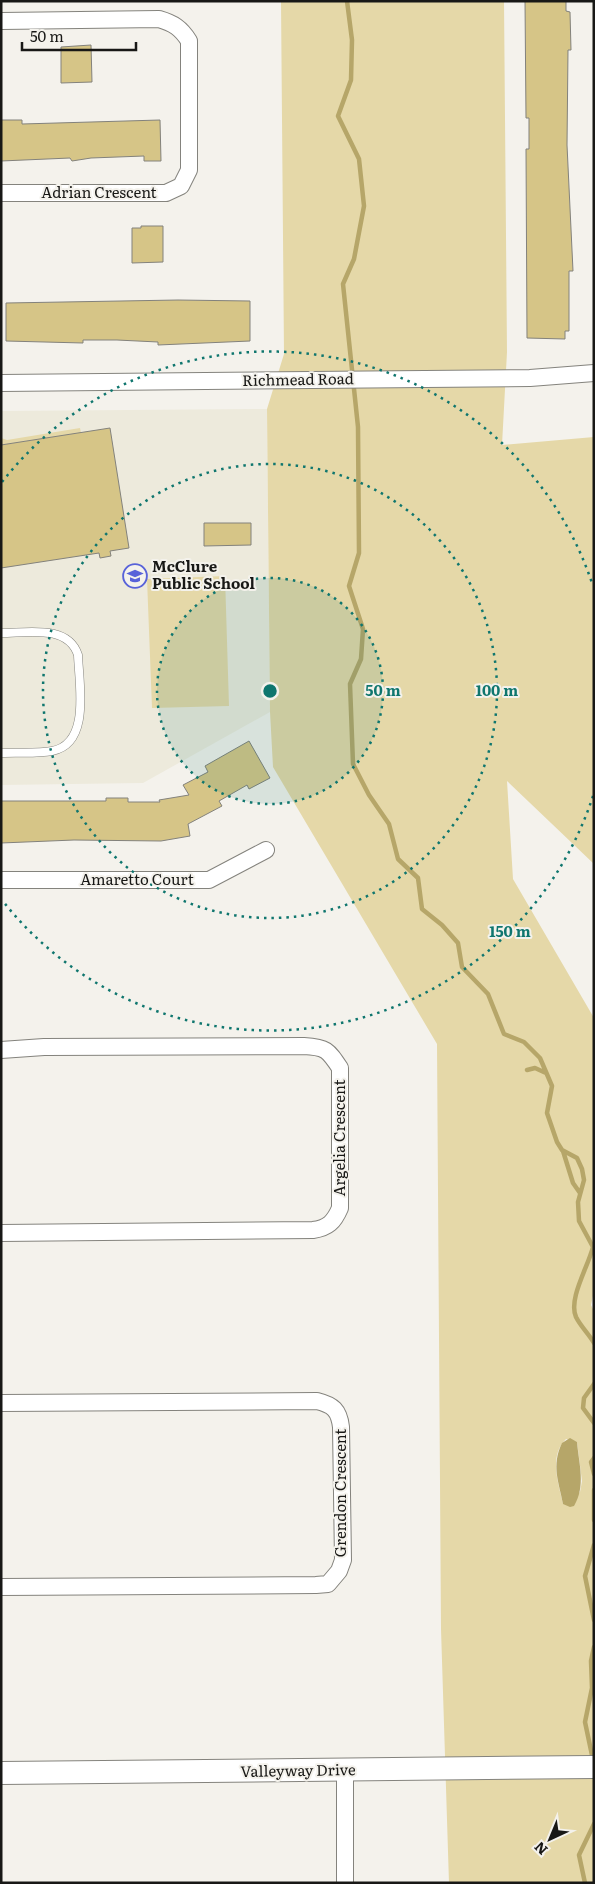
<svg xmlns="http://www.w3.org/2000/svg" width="595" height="1884" font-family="Literata,serif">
	<rect width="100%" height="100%" fill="#f4f2ec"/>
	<!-- built -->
	<path fill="#edeadc" d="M267 409 270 712 143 783 1 785V411Z"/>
	<!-- green -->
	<path fill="#e5d8a8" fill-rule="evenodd" d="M281 1H504L507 352 502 445 594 437V864L507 781 513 879 594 1018V1291L591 1305 594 1311V1883H449L441 1629 437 1044 273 767 270 712 267 409 284 354ZM566 1439 577 1442 582 1481 580 1492 563 1504C559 1484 548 1457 566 1439Z
		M80 428 81 433 1 445V438L7 440Z
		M225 576 229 706 152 708 147 579Z"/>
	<!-- water -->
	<path fill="#b6a669" d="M570 1438 577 1442C579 1465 586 1486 574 1506L570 1507 563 1504C559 1482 551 1466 562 1443Z"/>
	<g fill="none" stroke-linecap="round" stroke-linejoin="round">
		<!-- stream -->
		<path stroke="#b6a669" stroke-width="4.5" d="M347 1 352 40 351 80 338 116 359 159 364 206 354 259 343 284 358 427 359 553 349 586 363 629 361 659 350 684 353 764 369 795 389 824 398 859 418 878 422 909 442 925 458 943 462 967 488 994 504 1034 524 1042 540 1058 552 1086 547 1113 557 1142 562 1150 577 1158 582 1169 584 1180 578 1202 579 1221 593 1247C588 1267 568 1299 576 1317 581 1327 589 1334 594 1343
			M527 1070 535 1068 546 1073
			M563 1151 573 1183 580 1193
			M594 1384 584 1398 583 1408 594 1423
			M594 1458 591 1462 594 1474
			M594 1490V1520
			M594 1545 585 1576 594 1620
			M593 1760 585 1722 592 1688 591 1661 594 1647
			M585 1883 579 1855 594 1824"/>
	</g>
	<!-- building -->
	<path fill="#d6c587" stroke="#83827c" d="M525 1H566V11L570 12 571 50H568L567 145 573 271H569V331H565V339L527 338 526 149H529V118H526Z
		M91 45 92 82 61 83V47Z
		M1 120H22V124L160 120 161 161H144V156L91 158 72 161 70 158 1 161Z
		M141 226H163V262L132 263V228H141Z
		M178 300 250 301V341L158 345V342L117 340H83V343L6 341V303Z
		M110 428 129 548 110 551 111 556 100 558 99 553 1 568V445Z
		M204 523H251V545L204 546Z
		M249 741 270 778 249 789 247 785 219 801 222 806 188 824 190 836 161 841 74 840 1 843V801H106V798H128V802H160L159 800 189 795 183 785 208 772 205 766Z"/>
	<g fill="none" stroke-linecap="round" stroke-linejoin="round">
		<!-- lane casing -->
		<g stroke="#84837d" stroke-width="9">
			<path id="lane" d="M1 633C27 633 68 624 78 655 79 684 91 744 52 751 36 754 18 752 1 753"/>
		</g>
		<!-- street casing -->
		<g stroke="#84837d" stroke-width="18">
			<path id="street" d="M1 21 159 19C173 23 181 28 189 41V170L181 186 166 193H1
				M1 383 530 378 594 373
				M1 880H209L266 850
				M1 1050 44 1047 304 1046C326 1047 328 1050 340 1068V1208C334 1222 328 1228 313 1230L1 1233
				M1 1403 317 1401C333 1405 339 1410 341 1427L343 1560 339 1571 328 1584 316 1585 1 1587
				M345 1771V1883"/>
		</g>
		<!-- secondary casing -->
		<g stroke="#84837d" stroke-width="24">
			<path id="secondary" d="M1 1773 594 1767"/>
		</g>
		<!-- lane -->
		<use href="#lane" stroke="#fff" stroke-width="8"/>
		<!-- street -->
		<use href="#street" stroke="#fff" stroke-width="16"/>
		<!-- secondary -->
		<use href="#secondary" stroke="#fff" stroke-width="22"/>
	</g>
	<!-- distance rings -->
	<circle cx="270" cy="691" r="113" fill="#0f766e" fill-opacity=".12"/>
	<g fill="none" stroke="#0f766e" stroke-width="2.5" stroke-dasharray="2.5 5">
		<circle cx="270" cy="691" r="113"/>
		<circle cx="270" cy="691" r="227"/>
		<path d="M593 796A340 340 0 0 1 2 900M2 482A340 340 0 0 1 593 586"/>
	</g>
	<!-- icons -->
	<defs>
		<g id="school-ring" transform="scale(1.25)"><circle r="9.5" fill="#f4f2ec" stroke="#5862d9" stroke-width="1.5"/><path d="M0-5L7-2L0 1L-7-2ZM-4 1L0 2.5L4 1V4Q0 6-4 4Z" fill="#5862d9"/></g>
	</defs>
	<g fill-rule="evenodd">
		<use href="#school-ring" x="135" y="576"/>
	</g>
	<g text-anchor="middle" stroke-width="4" stroke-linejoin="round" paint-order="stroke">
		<!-- street labels -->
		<g font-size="15" fill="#181816" stroke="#f4f2ec">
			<text x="99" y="198">Adrian Crescent</text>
			<text transform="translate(298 380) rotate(-1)" y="5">Richmead Road</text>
			<text x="137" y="885">Amaretto Court</text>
			<text transform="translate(340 1138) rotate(-90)" y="5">Argelia Crescent</text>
			<text transform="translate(341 1493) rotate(-90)" y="5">Grendon Crescent</text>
			<text transform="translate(298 1771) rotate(-1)" y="5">Valleyway Drive</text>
		</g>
		<!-- poi labels -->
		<g font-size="15" font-weight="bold" fill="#181816" stroke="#f4f2ec" text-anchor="start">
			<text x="152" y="572">McClure<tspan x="152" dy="17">Public School</tspan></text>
		</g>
	</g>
	<circle cx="270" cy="691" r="8" fill="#0f766e" stroke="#f4f2ec" stroke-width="2.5"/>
	<g font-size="15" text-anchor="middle" font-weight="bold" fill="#0f766e" stroke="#f4f2ec" stroke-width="4" stroke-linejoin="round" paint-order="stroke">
		<text x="383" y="696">50 m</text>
		<text x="497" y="696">100 m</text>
		<text x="510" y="937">150 m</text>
	</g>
	<!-- border -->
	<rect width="595" height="1884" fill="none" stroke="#181816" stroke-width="5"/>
	<!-- north arrow -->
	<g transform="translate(550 1839) rotate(224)" stroke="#f4f2ec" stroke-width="4" paint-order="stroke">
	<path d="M0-4L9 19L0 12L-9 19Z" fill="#181816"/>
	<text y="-8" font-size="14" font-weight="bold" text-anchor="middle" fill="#181816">N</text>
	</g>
	<!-- scale -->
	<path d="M22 42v8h114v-8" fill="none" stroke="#181816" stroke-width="2.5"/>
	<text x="30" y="42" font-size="15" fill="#181816" stroke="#f4f2ec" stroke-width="4" paint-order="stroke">50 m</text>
</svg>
